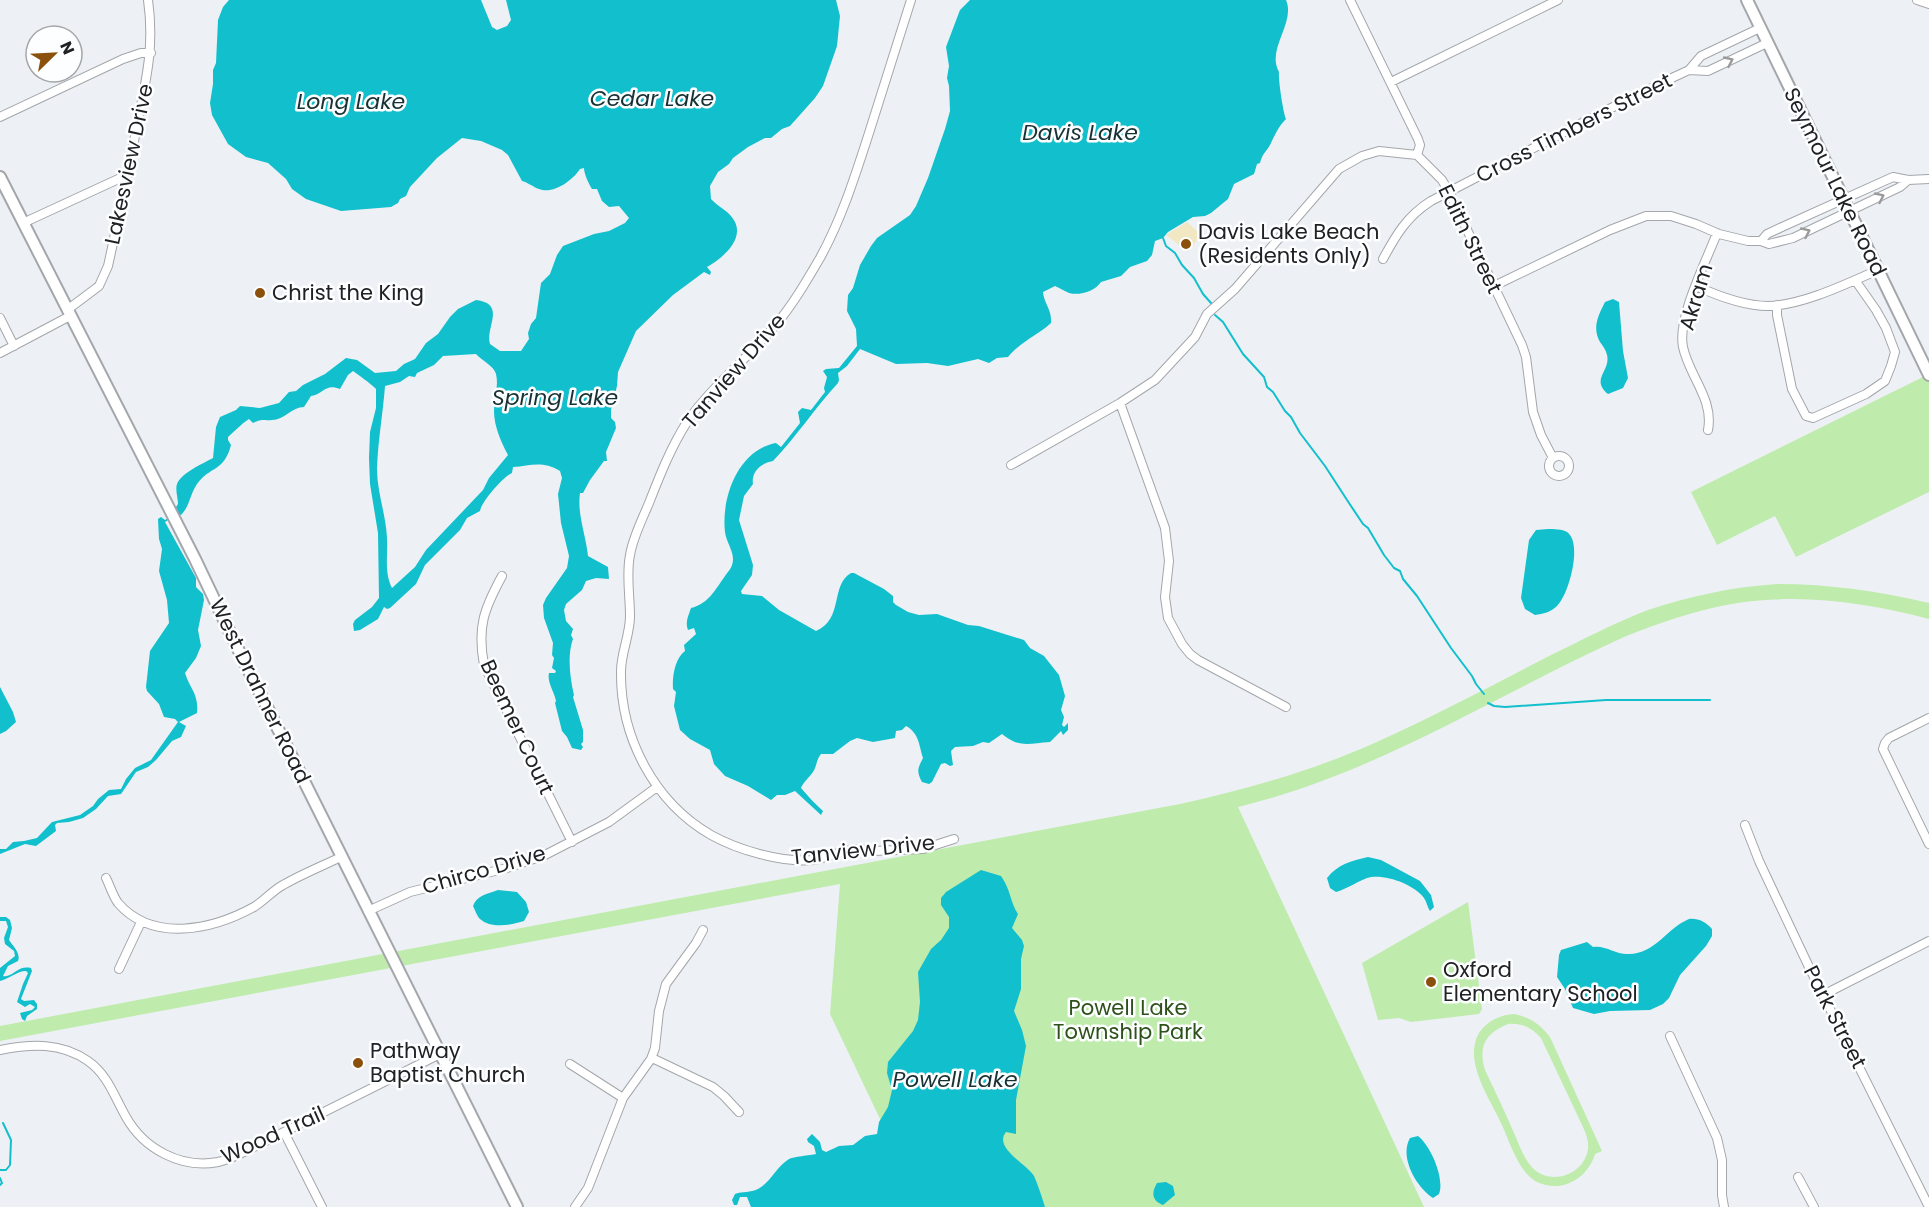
<svg xmlns="http://www.w3.org/2000/svg" width="1929" height="1207" font-family="Poppins,sans-serif">
	<rect width="100%" height="100%" fill="#edf1f5"/>
	<!-- green -->
	<path fill="#bfebac" fill-rule="evenodd" d="M1929 374V492L1796 557 1775 516 1717 545 1691 492Z
		M1777 584C1829 584 1878 591 1929 603V619C1868 603 1802 593 1738 603 1699 609 1661 622 1624 637 1496 695 1376 774 1238 807L1424 1207H922L830 1014 840 884 0 1041V1026L1180 804C1248 789 1315 770 1379 741 1436 715 1493 685 1549 656 1582 640 1614 623 1648 610 1690 596 1732 587 1777 584Z
		M1468 902 1482 1009 1479 1014 1411 1022 1399 1018 1378 1020 1362 963Z
		M1514 1014C1530 1017 1540 1024 1550 1037L1602 1151 1595 1154C1588 1178 1562 1194 1537 1182 1518 1172 1510 1142 1501 1123 1489 1097 1463 1061 1479 1033 1487 1021 1500 1015 1514 1014ZM1508 1024C1522 1023 1531 1027 1541 1038L1583 1127C1586 1134 1589 1141 1588 1149 1584 1176 1548 1187 1531 1166 1523 1157 1519 1144 1514 1133 1505 1112 1495 1091 1485 1070 1478 1047 1485 1033 1508 1024Z"/>
	<!-- sand -->
	<path fill="#f1e7c2" d="M1187 222 1201 235 1188 252 1166 235Z"/>
	<!-- water -->
	<path fill="#12bfcc" fill-rule="evenodd" d="M229 0H481L492 27 497 30 507 26 511 20 506 0H836L840 16 837 46 823 86 815 98 790 126 782 129 771 138H765L748 147 733 158 729 164 718 172 710 186 711 199C718 207 730 211 735 222 744 241 721 259 707 267L711 272 710 275 704 272 673 295 636 331 618 372 617 386 611 410V418L615 422 616 428 606 452 607 461H604L590 480 583 493H580C577 515 586 535 588 556L608 567 609 579 596 578 586 581 582 590 566 604 564 610 566 621 573 629 571 635 573 639C567 655 570 678 574 695L573 697 583 730V742L581 744 583 747 581 750 572 748 567 737 562 731 555 703 556 701C554 691 547 683 549 673H555L556 671 552 668 554 658 552 655 553 643 544 618 543 605 546 598 567 568 569 556 561 523 558 494 562 478 560 471C542 460 530 466 513 467L512 473C503 477 482 501 480 511L467 518 460 530 425 565 416 584 390 608 387 609 384 607 378 619 360 630 354 631 353 624 355 620 372 607 379 598 378 533 370 484 369 458 370 432 376 408V389C374 386 356 373 353 371L348 375 340 389C325 383 324 394 311 396L304 407C292 407 284 420 272 420 263 421 264 418 253 423L249 419C241 424 235 431 228 437V440L231 445C224 472 210 466 197 484 190 494 190 506 181 515L178 514 165 522 196 578V587L203 594 204 600 198 630 201 646 196 658 185 673C190 689 199 694 197 713L179 722 186 726 181 737 172 741 156 760 148 767 136 772 121 794 108 796 96 809 83 818 69 822 57 823 55 825 56 831 36 846 25 844 0 854V849H6L13 842 24 841 37 838 52 822 80 815 93 806 98 799 109 790 121 789 126 779 135 768 151 760 178 722 175 719 164 717 159 704 147 691 146 687 150 651 169 623 167 600 159 571 162 549 159 539 158 519 161 517 165 520 177 513 176 507 178 504C178 498 175 489 177 484 181 473 204 463 213 458L216 427 220 417 236 410 240 406 260 408 279 403 289 392 296 391 303 385 325 374 346 358 357 360 375 373 396 371 404 364 415 359 426 343 438 334 450 317 458 309 476 300C507 304 485 327 490 344L500 351H521L529 339 528 333 531 324 536 318 541 283 550 274 557 255 563 246 594 234 609 231 625 223 629 218 619 206 609 207 602 201 597 189H592C589 184 584 174 584 168L580 169C573 180 553 195 539 189 533 187 529 183 522 181L508 155 502 150 481 141 462 138 437 158 410 187 406 196 400 199 398 203 391 207 341 211 306 199 292 189 286 179 268 163 246 157 228 144 212 115 210 103 213 84V70L216 63 218 20 223 7ZM476 354C481 360 494 366 496 374 499 387 494 398 494 411 494 426 501 442 508 455L489 478 483 490 426 550 415 567 392 588C384 572 388 555 387 538 386 515 377 492 377 469 378 440 383 413 385 386L400 382 409 376 415 377 417 373 434 365 443 356Z
		M970 0H1286C1296 23 1266 49 1279 72 1278 78 1283 112 1286 119 1278 127 1275 135 1270 145 1266 152 1262 154 1260 163L1257 164 1254 174 1234 184 1228 199 1211 213 1205 216 1193 217 1168 232 1163 238 1155 241 1152 255 1147 261 1130 267 1121 276 1101 282C1095 291 1080 296 1069 293 1064 291 1060 288 1055 286L1043 292C1044 304 1052 309 1051 323 1038 335 1020 342 1008 357L997 358 989 363 978 359 948 366 927 363 896 364 860 349 847 366 838 373 839 380 838 383C815 408 796 437 773 461 761 463 751 472 753 484L744 496 739 520 753 565 752 575 741 591 742 594 762 596 779 610 816 631C844 619 830 585 851 573H854L884 589 893 596V602L896 605 908 612 919 615 937 614 968 625 979 626 1024 640 1030 648 1044 656 1059 675 1065 696 1061 710 1064 717 1062 725 1064 727 1068 723V730L1063 735 1061 731 1050 742C1030 743 1020 749 1002 734L989 743 983 742 973 746 955 747 951 751 953 765 950 766 945 763 941 764 932 782 929 784 922 782C916 771 918 768 923 758 919 745 919 733 906 726L902 730 896 731 895 738 873 742 857 738 850 741 833 754H821C816 760 817 766 813 772 809 778 804 781 801 788 808 796 815 804 823 811L821 815 795 791 785 795H777L771 800 748 786 725 776 714 764 710 750 690 739 680 730 674 706 676 692 673 689C672 677 675 658 685 651L684 645 696 634 694 628 688 630C685 622 688 617 691 608 708 604 715 590 723 579 728 571 733 568 733 559 733 550 726 541 725 532 721 498 738 450 776 443L781 447 800 423 798 412 802 408 811 410 825 392 824 388 827 377 823 371 826 369 839 368 857 346 856 329 847 311 848 295 853 288 860 265 871 246 877 238 910 215 916 206 928 178 945 129 950 111 949 86 947 78 949 66 946 47 960 10Z
		M1613 299 1619 302 1623 351 1628 378 1623 388 1608 394C1590 379 1611 371 1607 355 1606 350 1603 346 1600 342 1592 328 1598 316 1605 302Z
		M1548 529C1554 529 1562 529 1567 532 1583 543 1569 594 1557 606 1551 612 1543 614 1535 615L1525 609 1521 598 1529 540 1536 530Z
		M0 687 13 712 16 722 6 731 0 734Z
		M1368 857 1381 860 1420 881 1431 895 1434 907 1430 911C1427 907 1427 902 1424 898 1414 884 1383 873 1367 878 1356 882 1347 889 1336 892L1330 888 1327 878C1338 864 1351 861 1368 857Z
		M981 870 1001 876C1011 890 1010 902 1018 914L1012 928 1022 940 1024 946 1021 959V989L1014 1011 1022 1030 1026 1046 1016 1100V1134L1006 1132C993 1148 1027 1164 1034 1176 1038 1185 1042 1197 1045 1207H751L747 1197H740L737 1205H734L732 1200 735 1194C743 1191 750 1193 758 1189 771 1182 776 1167 789 1159 792 1157 811 1155 816 1154L814 1146 808 1142 807 1139 812 1134 820 1142 822 1150 826 1152 839 1146 853 1145 865 1136 877 1134 879 1122 888 1107 892 1090 887 1073 888 1062 913 1031 918 1020 920 1002 918 972 931 949 941 940 949 928V917L941 905V898L946 892Z
		M498 890 517 892 526 902 529 912 524 921C512 925 491 929 480 919 477 916 475 910 473 906 477 895 487 894 498 890Z
		M0 917H6L10 920 12 928 9 940C13 946 21 953 18 961L8 966 3 976C13 978 17 965 31 968L32 971 21 999 24 1001 34 1000 37 1004V1009L27 1016 25 1021 22 1019 20 1013 32 1010 35 1007 30 1004 25 1007 17 1002 23 984 28 973 26 971C17 971 9 979 0 981V968L15 956 14 951 5 944 4 938 8 927 6 921H0Z
		M1689 919C1698 918 1706 922 1712 929V936L1706 946 1680 975 1669 998 1663 1004 1650 1010 1610 1011 1594 1014 1573 1008 1565 989 1557 977 1559 955 1561 950 1587 942 1593 947C1606 945 1616 955 1629 954 1655 954 1667 928 1689 919Z
		M1418 1136C1431 1146 1445 1179 1439 1194L1433 1198C1416 1187 1399 1157 1410 1138Z
		M1166 1182 1173 1186 1175 1195 1163 1205C1152 1201 1151 1193 1157 1183Z"/>
	<g fill="none" stroke-linecap="round" stroke-linejoin="round">
		<!-- stream -->
		<path stroke="#12bfcc" stroke-width="2" d="M1163 238 1166 246 1175 253 1182 265 1194 278 1203 294 1211 303
			M1215 315 1223 322 1243 354 1264 377 1267 387 1273 392 1285 411 1291 417 1300 433 1325 466 1349 503 1363 524 1368 528 1384 555 1394 568 1400 571 1403 579 1417 596 1451 648 1472 676 1476 684 1484 694
			M1488 703 1494 706 1505 707 1606 700H1710
			M0 1170H6L10 1165 11 1140 3 1123
			M0 1178 2 1183 0 1185"/>
		<!-- street casing -->
		<g stroke="#a3a6aa" stroke-width="10">
			<path id="street" d="M911 0C897 44 883 89 869 133 855 176 842 218 820 258 806 282 792 306 774 327 746 360 711 387 687 422 671 447 660 475 649 503 642 520 633 537 630 555 626 575 630 596 630 616 630 635 621 653 621 671 620 737 654 802 711 835 738 850 782 863 813 860 832 857 853 844 872 851L923 849 954 839
				M1350 0 1418 139 1420 145 1417 155
				M1917 0 1929 4
				M1689 70 1708 71 1767 43
				M1391 82 1558 0
				M0 117 123 59 141 53H151
				M1417 155 1442 180 1449 192 1522 345 1526 357 1533 412 1541 435 1553 458
				M23 223 127 175
				M1761 241 1767 234 1782 227 1893 177 1908 180 1929 179
				M1383 259C1396 235 1407 216 1431 201L1605 111 1674 77 1689 70 1701 56 1760 28
				M1494 286 1610 230 1646 216H1671L1696 224 1719 234 1748 241H1761L1769 244 1793 238 1900 187 1908 180
				M1696 286C1718 296 1744 306 1768 306 1803 305 1846 284 1878 270
				M1777 305V315L1792 389 1806 416 1813 418 1866 394 1885 381 1891 366 1895 352 1886 328 1876 310 1855 280
				M67 310 99 286 108 266C118 221 127 176 136 131 145 84 155 49 148 0
				M0 318 14 346
				M0 353 70 316
				M1120 403 1165 528 1169 561 1165 597 1168 618 1182 644 1190 654 1198 660 1286 707
				M1708 430C1714 399 1689 376 1683 347 1677 318 1706 262 1717 233
				M1549 466a10 10 0 1 1 20 0a10 10 0 1 1-20 0Z
				M1011 465 1120 403 1155 380 1195 337 1207 314 1235 289 1339 169 1362 156 1379 151 1417 155
				M502 576C484 609 477 627 484 665L572 842
				M1929 718 1889 738 1885 743 1883 749 1929 844
				M1745 825 1759 861 1809 967 1929 1207
				M106 878C110 886 113 896 118 903 153 943 212 930 254 907 264 901 272 891 283 885 302 874 322 866 341 857
				M368 911 410 892 507 868 545 855 609 822 657 787
				M119 969 141 922
				M1823 995 1929 941
				M1670 1036 1717 1138 1722 1160V1195L1724 1207
				M0 1050C31 1044 61 1042 88 1061 108 1075 114 1096 126 1117 144 1149 181 1169 218 1162 227 1160 236 1156 244 1152L440 1054
				M652 1058 713 1087 724 1096 739 1112
				M570 1064 623 1098
				M284 1132 322 1207
				M1798 1177 1814 1207
				M575 1207 588 1188 623 1098 651 1059 655 1048 659 1011 666 984 696 943 703 930"/>
		</g>
		<!-- secondary casing -->
		<g stroke="#a3a6aa" stroke-width="14">
			<path id="secondary" d="M1747 0 1929 375
				M0 177 195 559 236 645 517 1207"/>
		</g>
		<!-- street -->
		<use href="#street" stroke="#fff" stroke-width="8"/>
		<!-- secondary -->
		<use href="#secondary" stroke="#fff" stroke-width="10"/>
	</g>
	<!-- one-way arrows -->
	<defs><path id="oneway-chevron" d="M-2-3.5L2.5 0L-2 3.5" fill="none" stroke-width="1.6" stroke-linecap="round" stroke-linejoin="round" transform="scale(1.5)"/></defs>
	<g stroke="#9b9b9c">
		<use href="#oneway-chevron" transform="translate(1729 61) rotate(-25)"/>
		<use href="#oneway-chevron" transform="translate(1880 197) rotate(-25)"/>
		<use href="#oneway-chevron" transform="translate(1806 232) rotate(-25)"/>
	</g>
	<!-- markers -->
	<g fill="#8b510c" stroke="#fdfeff" stroke-width="2">
		<circle cx="1186" cy="244" r="6"/>
		<circle cx="260" cy="293" r="6"/>
		<circle cx="1431" cy="982" r="6"/>
		<circle cx="358" cy="1063" r="6"/>
	</g>
	<g text-anchor="middle" stroke-width="5" stroke-linejoin="round" paint-order="stroke">
		<!-- street labels -->
		<g font-size="21" fill="#202123" stroke="#fdfeff">
			<text transform="translate(1574 128) rotate(-27)" y="7">Cross Timbers Street</text>
			<text transform="translate(129 164) rotate(-78)" y="7">Lakesview Drive</text>
			<text transform="translate(1835 182) rotate(64)" y="7">Seymour Lake Road</text>
			<text transform="translate(1470 239) rotate(64)" y="7">Edith Street</text>
			<text transform="translate(1696 297) rotate(-73)" y="7">Akram</text>
			<text transform="translate(734 371) rotate(-49)" y="7">Tanview Drive</text>
			<text transform="translate(260 691) rotate(64)" y="7">West Drahner Road</text>
			<text transform="translate(517 727) rotate(65)" y="7">Beemer Court</text>
			<text transform="translate(863 850) rotate(-6)" y="7">Tanview Drive</text>
			<text transform="translate(484 870) rotate(-16)" y="7">Chirco Drive</text>
			<text transform="translate(1835 1017) rotate(63)" y="7">Park Street</text>
			<text transform="translate(273 1135) rotate(-24)" y="7">Wood Trail</text>
		</g>
		<!-- poi labels -->
		<g font-size="21" fill="#202123" stroke="#fdfeff" text-anchor="start">
			<text x="1198" y="239">Davis Lake Beach<tspan x="1198" dy="24">(Residents Only)</tspan></text>
			<text x="272" y="300">Christ the King</text>
			<text x="1443" y="977">Oxford<tspan x="1443" dy="24">Elementary School</tspan></text>
			<text x="370" y="1058">Pathway<tspan x="370" dy="24">Baptist Church</tspan></text>
		</g>
		<!-- park labels -->
		<g font-size="21" fill="#2e511a" stroke="#fdfeff">
			<text x="1128" y="1015">Powell Lake<tspan x="1128" dy="24">Township Park</tspan></text>
		</g>
		<!-- water labels -->
		<g font-size="22" font-style="italic" fill="#193134" stroke="#fdfeff">
			<text x="652" y="106">Cedar Lake</text>
			<text x="351" y="109">Long Lake</text>
			<text x="1080" y="140">Davis Lake</text>
			<text x="555" y="405">Spring Lake</text>
			<text x="955" y="1087">Powell Lake</text>
		</g>
	</g>
	<!-- north arrow -->
	<g transform="translate(54 54) rotate(66)"><circle r="28" fill="#fdfeff" stroke="#a5a6a7" stroke-width="1.5"/>
	<path d="M0-4.5L10 22L0 15L-10 22Z" fill="#8b510c"/>
	<text y="-9" font-size="16" font-weight="bold" text-anchor="middle" fill="#202123">N</text>
	</g>
</svg>
